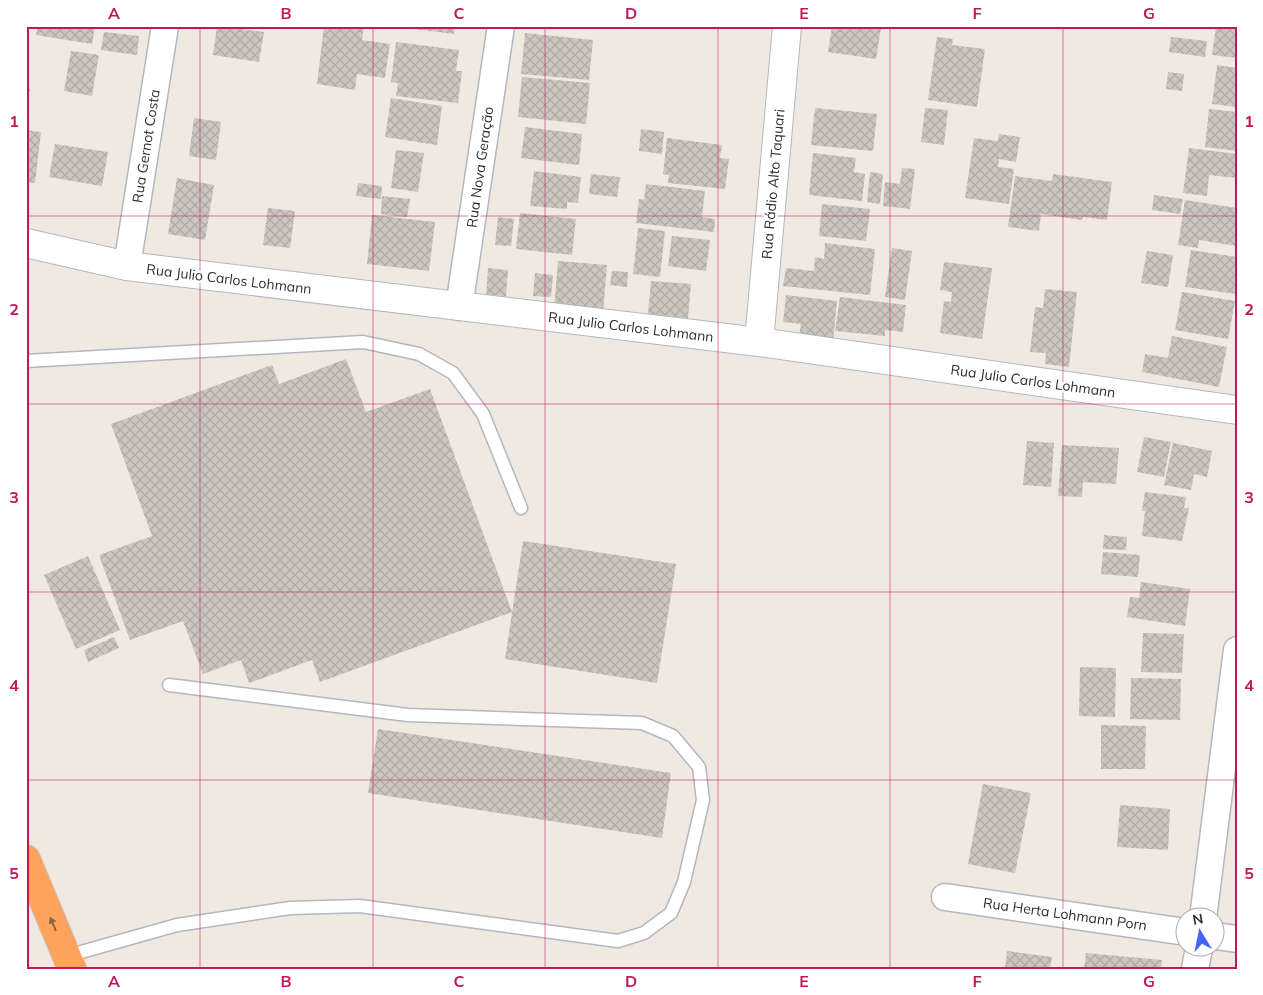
<svg xmlns="http://www.w3.org/2000/svg" width="1263" height="995" font-family="Mulish,sans-serif">
	<defs>
		<pattern id="building-cross-hatch" width="8" height="8" patternUnits="userSpaceOnUse" patternTransform="scale(1.25)"><rect width="8" height="8" fill="#cbc7bf"/><path d="M0 0l8 8M0 8l8-8" fill="none" stroke="#afaba4"/></pattern>
	</defs>
	<rect width="100%" height="100%" fill="#efe9e1"/>
	<!-- building -->
	<path fill="url(#building-cross-hatch)" d="M38 26H95L92 44 36 35Z
		M217 26 264 32 259 62 213 55Z
		M324 26H364L362 40 390 44 385 78 357 74 355 90 317 84Z
		M414 26H455L454 34 414 29Z
		M832 26H869L881 28 876 59 828 52Z
		M1216 26H1237V58L1212 55Z
		M104 32 139 36 137 55 101 50Z
		M525 33 593 40 589 80 521 74Z
		M937 37 953 39 952 45 985 49 977 107 928 100Z
		M1171 37 1207 41 1205 57 1169 52Z
		M396 42 459 50 456 71H462L458 103 396 96 398 83 391 82Z
		M71 51 99 55 92 96 64 91Z
		M1217 65 1237 68V107L1212 104Z
		M1168 72 1184 74 1182 91 1166 89Z
		M522 77 590 83 586 124 518 117Z
		M26 88 30 89 27 106H26Z
		M391 98 442 106 437 145 385 137Z
		M815 108 877 114 873 151 811 145Z
		M925 108 948 110 944 145 921 142Z
		M1209 109 1237 112V151L1205 147Z
		M194 118 221 122 216 160 189 156Z
		M525 127 582 134 579 165 521 158Z
		M641 129 664 132 662 154 639 151Z
		M26 130 41 132 35 183 26 182Z
		M999 134 1020 137 1016 162 999 159 998 167 1014 169 1009 204 965 198 974 138 998 141Z
		M667 138 722 145 720 158 729 159 725 189 668 183 669 175 663 174Z
		M55 144 108 152 102 186 49 177Z
		M1189 148 1237 154V178L1209 175 1207 196 1183 193Z
		M396 150 424 153 418 192 391 188Z
		M813 153 856 158 854 172 865 174 862 201 809 195Z
		M902 168 915 169 910 209 883 206 885 182 900 184Z
		M534 171 581 177 578 203 567 202V209L530 206Z
		M870 172 883 174 880 204 867 202Z
		M591 174 620 177 617 197 589 194Z
		M1053 174 1112 182 1107 220 1083 217 1082 220 1041 214 1039 231 1008 227 1015 176 1052 181Z
		M177 178 214 185 205 240 168 234Z
		M358 183 382 186 381 199 356 196Z
		M646 184 705 191 702 217 715 219 714 232 636 223 639 199 644 200Z
		M1154 195 1183 199 1180 214 1152 210Z
		M382 196 410 199 407 217 381 214Z
		M1185 200 1237 208V246L1199 240 1198 248 1178 245Z
		M822 204 870 209 866 241 819 236Z
		M268 208 295 211 290 248 263 245Z
		M520 213 576 219 572 255 516 249Z
		M372 215 435 222 429 271 367 264Z
		M498 217 514 219 511 246 495 245Z
		M638 228 665 231 660 277 633 274Z
		M672 236 710 240 706 271 668 266Z
		M825 243 875 249 870 295 783 286 786 268 814 271 815 257 824 259Z
		M892 248 912 251 905 300 885 297Z
		M1191 250 1237 257 1236 294 1185 287Z
		M1147 251 1173 255 1168 287 1141 283Z
		M558 261 607 265 603 313 554 309Z
		M944 262 992 268 982 339 940 333 944 301 951 302 952 292 940 290Z
		M488 268 508 270 506 296 486 295Z
		M612 271 628 272 627 287 610 285Z
		M535 273 553 275 551 297 533 296Z
		M651 281 691 284 688 318 648 314Z
		M1045 289 1077 292 1069 367 1045 364 1046 353 1030 352 1035 307 1043 308Z
		M1182 292 1235 301 1228 339 1175 330Z
		M786 295 837 301 833 342 799 338 801 324 783 322Z
		M840 297 906 305 903 332 885 330V336L835 331Z
		M1172 336 1227 347 1219 387 1142 372 1145 354 1168 358Z
		M346 359 366 412 430 389 512 612 320 682 312 660 249 683 241 660 203 674 183 621 130 640 99 555 152 536 111 424 272 365 279 384Z
		M1144 437 1171 442 1164 477 1137 472Z
		M1027 441 1054 443 1051 487 1023 485Z
		M1173 443 1212 451 1207 477 1194 474 1191 490 1164 485Z
		M1062 445 1119 448 1116 484 1083 482 1082 497 1058 496Z
		M1145 492 1186 497 1184 508H1189L1182 541 1142 536 1145 511H1142Z
		M1104 535 1127 537 1126 550 1103 549Z
		M523 541 676 564 657 683 505 659Z
		M1103 552 1140 555 1138 577 1101 574Z
		M88 556 120 630 76 649 44 575Z
		M1141 582 1190 589 1185 626 1127 617 1130 597 1139 598Z
		M1143 633 1184 634 1182 673 1141 672Z
		M114 637 119 648 88 662 84 650Z
		M1080 667 1116 668 1115 717 1079 716Z
		M1131 678 1181 679 1180 720 1130 719Z
		M1101 725 1146 726 1145 769H1101Z
		M378 729 671 773 662 838 368 793Z
		M983 784 1031 793 1015 873 968 864Z
		M1120 805 1170 809 1168 850 1117 847Z
		M1007 951 1052 957 1050 969H1005Z
		M1086 953 1162 960 1161 969H1084Z"/>
	<g fill="none" stroke-linecap="round" stroke-linejoin="round">
		<!-- lane casing -->
		<g stroke="#b4b7c1" stroke-width="15">
			<path id="lane" d="M26 361 363 342 419 354 453 373 483 414 521 508
				M67 956 177 925 290 908 360 906 618 941 644 933 671 913 684 882 703 800 699 767 673 736 642 723 408 715 169 685"/>
		</g>
		<!-- street casing -->
		<g stroke="#b4b7c1" stroke-width="29">
			<path id="street" d="M127 266 165 26
				M459 307 501 26
				M945 897 1186 932
				M1203 918 1237 650
				M1216 936 1237 939
				M1195 969 1199 948"/>
		</g>
		<!-- secondary casing -->
		<g stroke="#b4b7c1" stroke-width="30">
			<path id="secondary" d="M26 243 127 266 759 342 1237 410
				M759 342 787 26"/>
		</g>
		<!-- highway casing -->
		<g stroke="#c9c9c9" stroke-width="30">
			<path id="highway" d="M26 859 72 969"/>
		</g>
		<!-- lane -->
		<use href="#lane" stroke="#fff" stroke-width="12"/>
		<!-- street -->
		<use href="#street" stroke="#fff" stroke-width="26"/>
		<!-- secondary -->
		<use href="#secondary" stroke="#fff" stroke-width="28"/>
		<!-- highway -->
		<use href="#highway" stroke="#ffa35c" stroke-width="28"/>
	</g>
	<!-- one-way arrows -->
	<defs><path id="oneway-solid" d="M-6-.8H1V-3.2L6.5 0L1 3.2V.8H-6Z" transform="scale(1.25)"/></defs>
	<use fill="#8c6343" href="#oneway-solid" transform="translate(53 924) rotate(-113)"/>
	<!-- grid -->
	<path fill="none" stroke="#c2185b" stroke-width="1" stroke-opacity="0.55" d="M200 26V969M373 26V969M545 26V969M718 26V969M890 26V969M1063 26V969M26 216H1237M26 404H1237M26 592H1237M26 780H1237"/>
	<g text-anchor="middle" stroke-width="5" stroke-linejoin="round" paint-order="stroke">
		<!-- street labels -->
		<g font-size="14" fill="#2e2e2e" stroke="#fff">
			<text transform="translate(146 146) rotate(-81)" y="5">Rua Gernot Costa</text>
			<text transform="translate(480 167) rotate(-82)" y="5">Rua Nova Geração</text>
			<text transform="translate(773 184) rotate(-85)" y="5">Rua Rádio Alto Taquari</text>
			<text transform="translate(229 279) rotate(7)" y="5">Rua Julio Carlos Lohmann</text>
			<text transform="translate(631 327) rotate(7)" y="5">Rua Julio Carlos Lohmann</text>
			<text transform="translate(1033 381) rotate(8)" y="5">Rua Julio Carlos Lohmann</text>
			<text transform="translate(1065 914) rotate(8)" y="5">Rua Herta Lohmann Porn</text>
		</g>
	</g>
	<!-- border -->
	<rect width="1263" height="995" fill="none" stroke="#ffffff" stroke-width="55"/>
	<!-- north arrow -->
	<g transform="translate(1200 932) rotate(350)"><circle r="24" fill="#ffffff" stroke="#ababab"/>
	<path d="M0-4L9 19L0 12L-9 19Z" fill="#4264fb"/>
	<text y="-8" font-size="14" font-weight="bold" text-anchor="middle" fill="#2e2e2e">N</text>
	</g>
	<rect x="28" y="28" width="1208" height="940" fill="none" stroke="#c2185b" stroke-width="2"/>
	<g font-size="16" text-anchor="middle" font-weight="bold" fill="#c2185b">
		<text x="114" y="19">A</text>
		<text x="286" y="19">B</text>
		<text x="459" y="19">C</text>
		<text x="631" y="19">D</text>
		<text x="804" y="19">E</text>
		<text x="977" y="19">F</text>
		<text x="1149" y="19">G</text>
		<text x="14" y="127">1</text>
		<text x="1249" y="127">1</text>
		<text x="14" y="315">2</text>
		<text x="1249" y="315">2</text>
		<text x="14" y="503">3</text>
		<text x="1249" y="503">3</text>
		<text x="14" y="691">4</text>
		<text x="1249" y="691">4</text>
		<text x="14" y="879">5</text>
		<text x="1249" y="879">5</text>
		<text x="114" y="987">A</text>
		<text x="286" y="987">B</text>
		<text x="459" y="987">C</text>
		<text x="631" y="987">D</text>
		<text x="804" y="987">E</text>
		<text x="977" y="987">F</text>
		<text x="1149" y="987">G</text>
	</g>
</svg>
